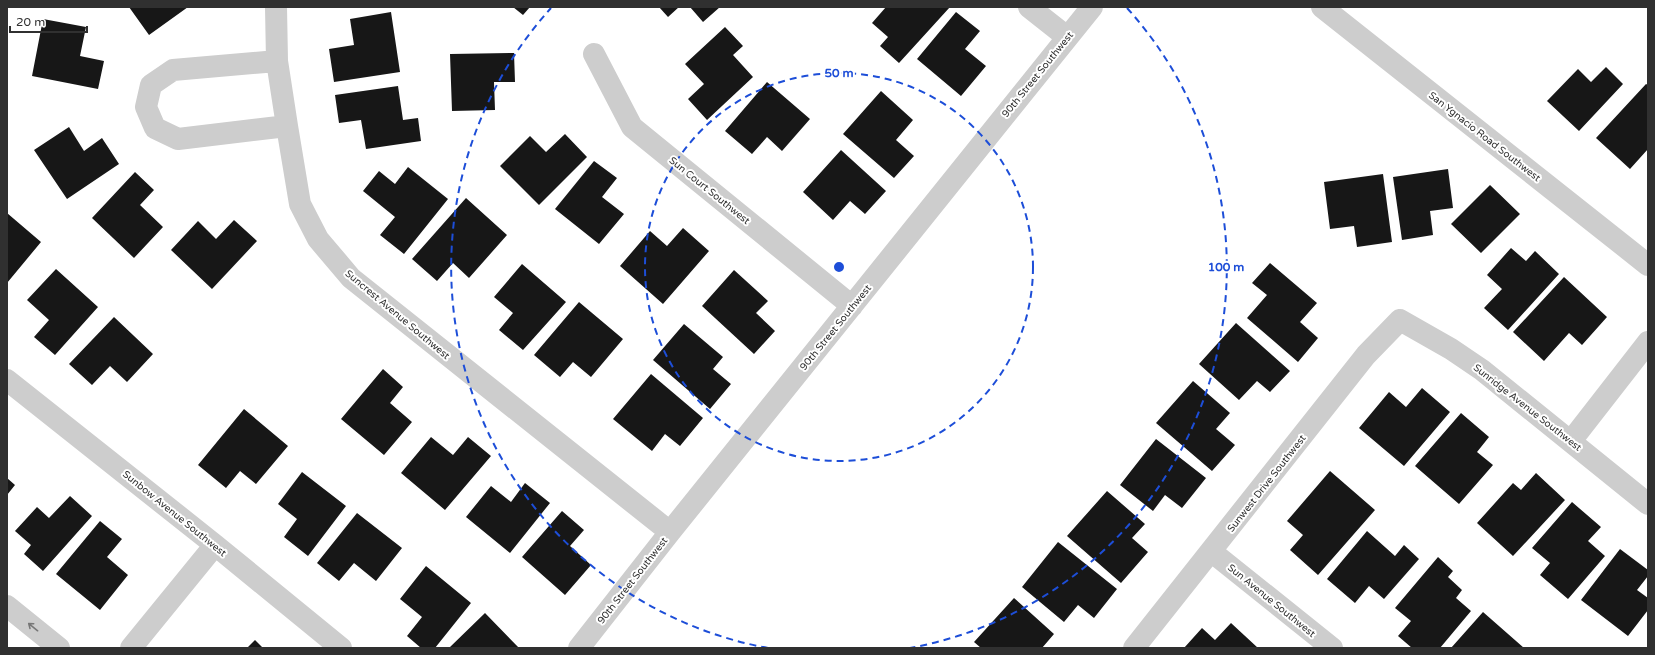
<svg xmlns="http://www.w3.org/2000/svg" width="1655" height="655" font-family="'Varela Round',sans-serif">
	<rect width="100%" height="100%" fill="#fff"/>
	<!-- building -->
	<path fill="#171717" d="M129 7H188L149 35Z
		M513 7H530L523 15Z
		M659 7H679L668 17Z
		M690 7H720L703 22Z
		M886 7H950L899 63 880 46 888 37 872 23Z
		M391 12 400 72 334 82 329 49 354 45 350 19Z
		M956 12 980 31 965 49 986 66 961 96 917 59Z
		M43 19 86 27 80 56 104 61 98 89 32 76Z
		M725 27 743 46 733 55 753 77 707 120 688 99 704 84 685 64Z
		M514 53 515 82H494L495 110 452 111 450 54Z
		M1606 67 1623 84 1579 131 1547 101 1578 69 1591 82Z
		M767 82 810 119 782 151 767 137 752 154 725 131Z
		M1646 84 1648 85V149L1630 169 1596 138Z
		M398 86 403 120 418 118 421 141 366 149 361 120 339 123 335 95Z
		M881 91 913 120 896 140 914 156 894 178 843 134Z
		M69 127 84 151 102 138 119 164 67 199 34 150Z
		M565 134 587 157 539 205 500 166 530 136 546 152Z
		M841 150 886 191 865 214 850 201 833 220 803 192Z
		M594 161 617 178 602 197 624 214 599 244 555 209Z
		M408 167 448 199 404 254 380 235 395 217 363 191 379 171 395 184Z
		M1448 169 1453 208 1430 211 1433 235 1402 240 1393 177Z
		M135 172 154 190 140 205 163 227 134 258 92 218Z
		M1383 174 1392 242 1357 247 1354 226 1330 229 1324 182Z
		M1490 185 1520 214 1481 253 1451 224Z
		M466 198 507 235 469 278 453 263 437 281 412 259Z
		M7 213 41 242 7 283Z
		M234 220 257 241 212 289 171 250 198 221 216 239Z
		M683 228 709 251 663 304 620 266 650 231 667 246Z
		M1511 248 1526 261 1535 251 1559 274 1508 330 1484 308 1502 289 1487 275Z
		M1270 263 1317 303 1300 322 1318 338 1298 362 1247 318 1267 295 1252 283Z
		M522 264 566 302 523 350 499 330 513 313 494 297Z
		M56 269 98 307 55 355 34 337 49 320 27 300Z
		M734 270 768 301 756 313 775 331 754 354 702 306Z
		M1564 277 1607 317 1582 345 1569 333 1544 361 1513 332Z
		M579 302 623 339 591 377 573 362 560 377 534 355Z
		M114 317 153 354 127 382 110 366 92 385 69 364Z
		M1236 323 1290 371 1270 392 1257 381 1239 400 1199 364Z
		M684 324 723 357 713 369 731 384 710 409 653 360Z
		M383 369 403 387 390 403 412 422 384 455 341 419Z
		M651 374 703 418 680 446 665 434 652 451 613 419Z
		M1193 381 1230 413 1216 429 1235 445 1212 471 1156 423Z
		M1422 388 1450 412 1404 466 1359 428 1389 392 1406 407Z
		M244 409 288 446 256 484 240 471 226 488 198 465Z
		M1461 413 1489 437 1477 452 1493 465 1459 504 1415 466Z
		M431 437 453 455 468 437 491 456 445 510 401 473Z
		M1156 439 1206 478 1182 508 1165 495 1153 511 1120 485Z
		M1330 471 1375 510 1318 575 1290 550 1303 535 1287 521Z
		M302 472 346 506 308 556 284 537 297 519 278 504Z
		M1536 473 1565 500 1513 556 1477 523 1513 483 1521 490Z
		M7 478 15 485 7 495Z
		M525 483 550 503 510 553 466 517 491 486 511 502Z
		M1107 491 1145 524 1132 538 1148 552 1121 583 1067 536Z
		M70 496 92 516 43 571 24 554 31 545 15 531 37 507 49 518Z
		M1572 502 1601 527 1588 541 1605 556 1568 599 1540 575 1550 563 1532 548Z
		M562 511 584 530 570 546 591 565 565 595 522 557Z
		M357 513 402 548 376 581 354 563 339 581 317 563Z
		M100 521 122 539 107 557 128 575 100 610 56 574Z
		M1367 531 1395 556 1404 545 1419 559 1384 599 1369 586 1355 603 1327 579Z
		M1058 542 1117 589 1094 618 1078 605 1064 622 1022 587Z
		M1620 549 1648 570V576L1637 590 1648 598V610L1628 636 1581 600Z
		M1438 557 1453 571 1448 577 1462 590 1456 598 1471 611 1440 648H1412L1398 636 1411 621 1395 608Z
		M426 566 471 603 435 648H421L407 636 422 617 400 599Z
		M1014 598 1054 634 1042 648H981L974 642Z
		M1483 612 1524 648H1451Z
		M485 613 519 648H449Z
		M1231 623 1258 648H1184L1202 628 1215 640Z
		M255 640 263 648H247Z"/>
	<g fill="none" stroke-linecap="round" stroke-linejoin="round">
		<!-- minor -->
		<path stroke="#cdcdcd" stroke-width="22" d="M276 7 277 61 287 126 300 204 318 239 351 278 670 532
			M1029 7 1067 37
			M1322 7 1648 265
			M594 54 632 127 852 306
			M277 61 173 70 151 85 146 107 155 128 178 139 287 126
			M7 380 215 545 341 648
			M1571 441 1648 342
			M1212 552 1332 648
			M7 606 59 648
			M131 648 215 545
			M579 648 670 532 1092 7
			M1134 648 1366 355 1400 320 1451 349 1482 370 1648 504"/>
	</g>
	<!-- one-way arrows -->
	<defs><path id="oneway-shaft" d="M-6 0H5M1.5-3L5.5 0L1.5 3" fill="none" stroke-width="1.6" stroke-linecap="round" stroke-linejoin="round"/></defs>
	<use stroke="#777" href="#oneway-shaft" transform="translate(33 627) rotate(-141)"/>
	<!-- distance rings -->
	<g fill="none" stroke="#1d4ed8" stroke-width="2" stroke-dasharray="7 5">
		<circle cx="839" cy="267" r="194"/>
		<path d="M768 648A387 387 0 0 1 551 8M1127 8A387 387 0 0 1 910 648"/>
	</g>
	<g text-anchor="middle" stroke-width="4" stroke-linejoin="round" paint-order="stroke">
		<!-- street labels -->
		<g font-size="10" fill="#303030" stroke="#fff">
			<text transform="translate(1037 74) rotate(-51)" y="4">90th Street Southwest</text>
			<text transform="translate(1485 136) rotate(38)" y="4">San Ygnacio Road Southwest</text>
			<text transform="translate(710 190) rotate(39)" y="4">Sun Court Southwest</text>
			<text transform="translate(398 314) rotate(40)" y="4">Suncrest Avenue Southwest</text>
			<text transform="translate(835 327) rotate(-51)" y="4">90th Street Southwest</text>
			<text transform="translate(1528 407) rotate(38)" y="4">Sunridge Avenue Southwest</text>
			<text transform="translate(1266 483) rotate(-52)" y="4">Sunwest Drive Southwest</text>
			<text transform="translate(175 513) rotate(39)" y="4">Sunbow Avenue Southwest</text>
			<text transform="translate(632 580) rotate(-52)" y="4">90th Street Southwest</text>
			<text transform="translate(1272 600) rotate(39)" y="4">Sun Avenue Southwest</text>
		</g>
	</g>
	<circle cx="839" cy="267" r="6" fill="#1d4ed8" stroke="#fff" stroke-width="2"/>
	<g font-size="12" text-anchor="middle" font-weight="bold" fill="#1d4ed8" stroke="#fff" stroke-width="4" stroke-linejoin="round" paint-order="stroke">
		<text x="839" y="77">50 m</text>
		<text x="1226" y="271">100 m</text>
	</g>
	<!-- border -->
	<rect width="1655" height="655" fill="none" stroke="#303030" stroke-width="16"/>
	<!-- scale -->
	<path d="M10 26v6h77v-6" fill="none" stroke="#303030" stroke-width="2"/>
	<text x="16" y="26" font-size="12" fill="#303030" stroke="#ffffff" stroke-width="3" paint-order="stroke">20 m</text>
</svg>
